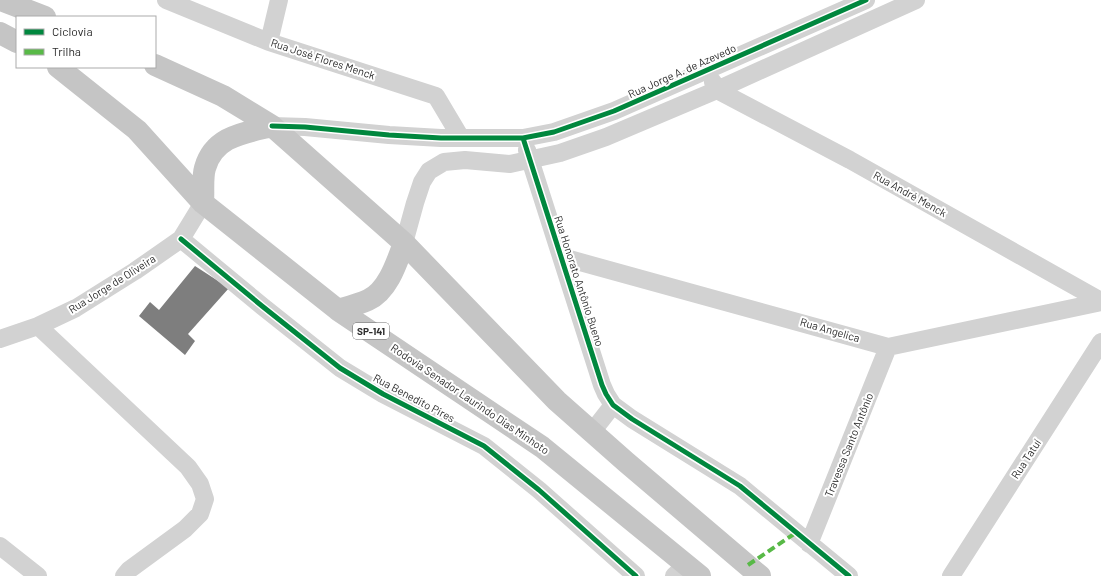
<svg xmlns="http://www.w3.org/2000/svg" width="1101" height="576" font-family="Barlow,sans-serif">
	<rect width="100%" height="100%" fill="#fff"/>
	<!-- building -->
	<path fill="#7e7e7e" d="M195 266 229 288 188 334 195 341 185 355 139 316 150 302 159 310Z"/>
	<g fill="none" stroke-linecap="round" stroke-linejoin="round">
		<!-- minor -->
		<path stroke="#d2d2d2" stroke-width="18" d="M166 0 269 42 436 96 461 138
			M269 42 279 0
			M713 82 717 90 850 160 1101 301
			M272 126 305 127 389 135 441 138H523L554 132 614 111 866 0
			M527 150 602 385 606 394 613 405 632 419 740 486 849 576
			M181 239 262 306 340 368 383 394 484 446 539 490 636 576
			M404 243 415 203 422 182 429 171 444 162 465 160 510 164 560 153 606 137 717 90 916 0
			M562 257 888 347 1101 302
			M38 326 188 467 200 484 205 499 200 514 185 529 129 570 124 576
			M0 339 38 326 76 308 135 271 181 239 203 203
			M592 432 613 405
			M809 544 888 347
			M0 546 38 576
			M674 576 686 565
			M951 576 1101 342"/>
		<!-- major -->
		<path stroke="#c5c5c5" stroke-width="22" d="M1 0 45 17
			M0 33 17 42
			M155 65 223 96 272 126 404 243 557 401 626 462 760 576
			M58 67 137 130 203 203 338 310 542 447 700 576
			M203 203C204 192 202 178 205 168 214 136 244 133 272 126
			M338 310C348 307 359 304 368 300 388 291 397 262 404 243"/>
		<!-- quiet -->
		<path stroke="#58b947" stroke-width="4" stroke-dasharray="8 4" stroke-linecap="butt" d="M748 565 797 532"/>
		<!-- cycleway casing -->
		<g stroke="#fff" stroke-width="8">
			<path id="cycleway" d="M272 126 305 127 389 135 441 138H523L554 132 614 111 866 0
				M523 138 602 385 606 394 613 405 632 419 740 486 849 576
				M181 239 262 306 340 368 383 394 484 446 539 490 636 576"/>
		</g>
		<!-- cycleway -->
		<use href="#cycleway" stroke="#00873e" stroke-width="5"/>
	</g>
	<g text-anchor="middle" stroke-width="4" stroke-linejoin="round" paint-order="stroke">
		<!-- shield labels -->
		<rect fill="#fff" stroke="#6c6c6c" stroke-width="1" x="353" y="323" width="36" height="16" rx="3"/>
		<g font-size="10" font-weight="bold" fill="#2d2d2d">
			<text x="371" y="335">SP-141</text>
		</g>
		<!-- street labels -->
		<g font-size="11" fill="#2d2d2d" stroke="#fff">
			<text transform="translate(323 59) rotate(18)" y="4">Rua José Flores Menck</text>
			<text transform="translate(682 71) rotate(-24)" y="4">Rua Jorge A. de Azevedo</text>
			<text transform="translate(910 194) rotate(29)" y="4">Rua André Menck</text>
			<text transform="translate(579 281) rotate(72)" y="4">Rua Honorato Antônio Bueno</text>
			<text transform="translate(112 284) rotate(-32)" y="4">Rua Jorge de Oliveira</text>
			<text transform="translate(830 330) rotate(16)" y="4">Rua Angelica</text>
			<text transform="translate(414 398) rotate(28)" y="4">Rua Benedito Pires</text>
			<text transform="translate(470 399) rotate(34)" y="4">Rodovia Senador Laurindo Dias Minhoto</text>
			<text transform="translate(849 445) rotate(-68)" y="4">Travessa Santo Antônio</text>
			<text transform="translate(1026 459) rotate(-57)" y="4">Rua Tatuí</text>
		</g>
	</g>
	<!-- legend -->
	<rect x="16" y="16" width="140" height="52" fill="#ffffff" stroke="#ababab"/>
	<rect x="24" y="29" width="20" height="6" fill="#00873e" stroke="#ababab"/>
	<text x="52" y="36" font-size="12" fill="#2d2d2d">Ciclovia</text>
	<rect x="24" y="49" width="20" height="6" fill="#58b947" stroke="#ababab"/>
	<text x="52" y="56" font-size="12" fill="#2d2d2d">Trilha</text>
</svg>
